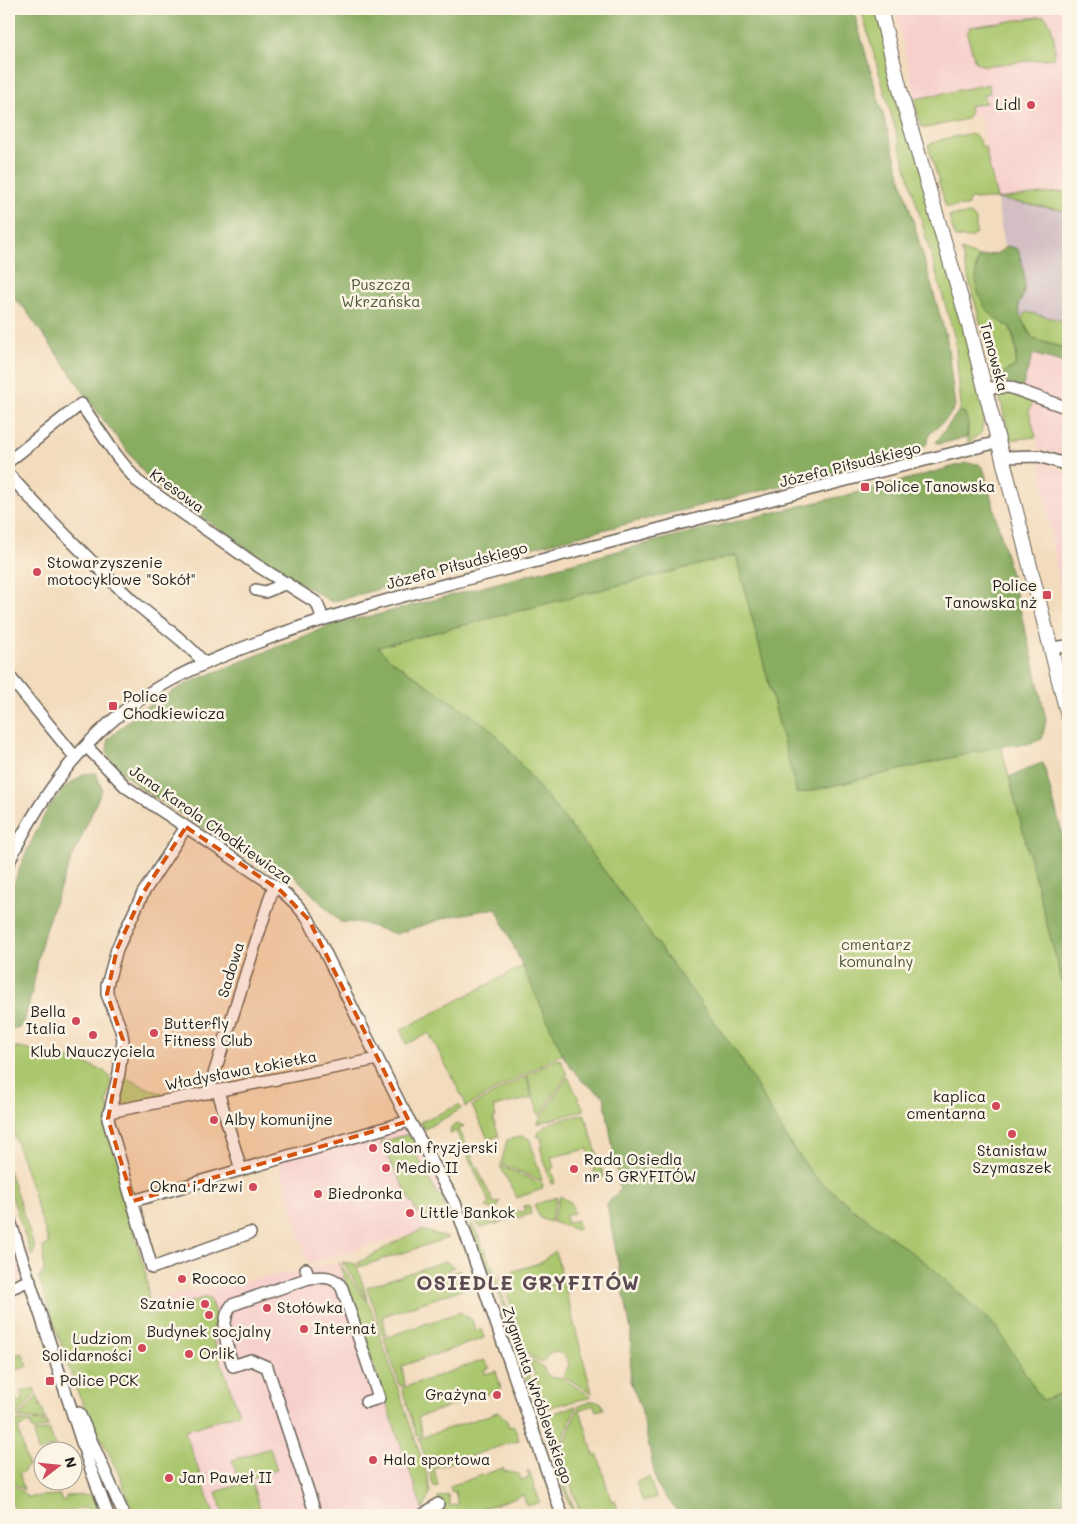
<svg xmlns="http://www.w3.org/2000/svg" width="1077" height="1524" font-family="Mali,sans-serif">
	<rect width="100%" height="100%" fill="#fcf5e5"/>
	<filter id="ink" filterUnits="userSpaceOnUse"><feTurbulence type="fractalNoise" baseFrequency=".02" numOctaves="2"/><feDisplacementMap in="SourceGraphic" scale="10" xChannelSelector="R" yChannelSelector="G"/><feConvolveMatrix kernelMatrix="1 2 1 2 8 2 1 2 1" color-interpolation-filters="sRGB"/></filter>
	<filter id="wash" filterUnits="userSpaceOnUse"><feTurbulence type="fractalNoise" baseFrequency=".0096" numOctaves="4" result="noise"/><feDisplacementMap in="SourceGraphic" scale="20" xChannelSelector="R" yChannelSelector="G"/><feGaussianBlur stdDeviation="1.12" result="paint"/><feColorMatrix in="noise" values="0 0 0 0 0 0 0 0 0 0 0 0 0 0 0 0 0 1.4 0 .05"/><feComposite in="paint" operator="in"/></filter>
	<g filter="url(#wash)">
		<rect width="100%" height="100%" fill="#f3dcbd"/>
		<!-- built -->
		<path fill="#f7d0cc" d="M895 9H1061L1063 24 1068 25V191L997 199 980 116 970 117 964 89 916 99Z
			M1033 354 1068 364 1062 387 1068 390V406L1022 388Z
			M1034 400 1068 413V456L1039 450 1029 411Z
			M1040 461 1068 473V601L1061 598Z
			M407 1123 459 1219 308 1264 278 1160Z
			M9 1224 27 1279 9 1287Z
			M339 1263 423 1511 416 1515H214L142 1301Z"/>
		<!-- industrial -->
		<path fill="#d2bec3" d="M997 199 1068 211V326L1014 314Z"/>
		<!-- green -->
		<path fill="#abc76e" stroke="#647245" d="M861 9H876L956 293 985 413 981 433 968 443V424L965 413 959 411 961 405 955 339Z
			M1044 16C1053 21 1057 49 1054 58L984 66 975 62 967 34 970 27Z
			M989 84 990 93 983 95 986 103 969 106 970 114 967 119 926 128 921 126 914 100 916 99Z
			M968 134C977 135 979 138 982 147H985L997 199 1068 191V211L997 199H970L967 206 946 207 928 145 943 139Z
			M971 214 976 220V234L971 238 955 237 949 216Z
			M961 250 979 257 975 270C994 300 1020 329 1015 366L1001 374H994Z
			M1026 312 1068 322V349L1033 339 1022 320Z
			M1010 392 1034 400 1029 411 1036 437 1010 440 999 394Z
			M736 555 797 794 1001 746 1068 1005V1391L1042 1401 997 1328 930 1266 852 1208 814 1176 789 1142 741 1059 584 843 499 738 487 726 391 660 378 647Z
			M523 966 563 1053 465 1107V1102L429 1033 406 1044 401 1030Z
			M9 1046 76 1060 104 1071 109 1076 111 1083 107 1103 132 1215 131 1223 146 1275 149 1300 142 1301 147 1316 206 1297 210 1298 218 1323 213 1325V1339L239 1413 185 1431 214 1515H133L120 1476 76 1389 39 1278 44 1271 43 1247 49 1244 9 1119Z
			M557 1059 561 1060 567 1075 539 1117 527 1075Z
			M526 1076 532 1098 493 1107 496 1117 493 1119 499 1136 488 1139 472 1106Z
			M124 1077 168 1097 128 1105 123 1103 119 1096Z
			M568 1077 584 1110 537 1124Z
			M459 1105 461 1109 425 1129 420 1122Z
			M583 1114 585 1115 604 1177H596L588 1149 551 1157 554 1168 551 1169 555 1183 551 1184 540 1147 543 1146 540 1136 537 1137C540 1122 569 1118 583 1114Z
			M458 1124 464 1126 459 1129 494 1203 500 1201 498 1207 492 1209 486 1207 490 1203 456 1131 450 1133 451 1127Z
			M412 1133 418 1144 413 1149 439 1197H447L443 1203 448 1217 455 1214 456 1217 437 1221 417 1213 383 1148 381 1142Z
			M521 1136 526 1137 530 1140 542 1181 501 1164 507 1140Z
			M500 1166 543 1184 542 1189 517 1198Z
			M9 1170 35 1249 32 1257 9 1187Z
			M560 1196 571 1203 574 1213 565 1216 567 1223 576 1220 579 1227 577 1230 552 1222Z
			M557 1197 550 1222 540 1218 534 1205Z
			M529 1205 531 1214 481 1228 475 1220 479 1219 487 1223 493 1219 496 1220 497 1217H505L507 1214H514L516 1211 524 1212 525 1208 522 1207Z
			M472 1223 494 1271C490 1271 486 1271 483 1267 478 1260 468 1230 472 1223Z
			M422 1230 448 1238 359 1267 358 1263C381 1251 399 1238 422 1230Z
			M555 1250 592 1393 563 1376 569 1365C567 1354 560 1351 550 1352L542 1363 527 1354 501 1275 542 1262Z
			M445 1261 454 1267 448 1269 450 1273 460 1270 466 1288 383 1316 386 1334 383 1335 367 1287Z
			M342 1262 356 1264 368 1301Z
			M339 1263 370 1306 428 1478 430 1492 423 1511Z
			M496 1276 534 1389 530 1391 497 1288 490 1289 491 1279Z
			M460 1312 472 1320 475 1331 481 1329 484 1338 402 1366 405 1385 400 1386 384 1338Z
			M22 1353 28 1366 11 1372 9 1357Z
			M529 1358 543 1367 547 1375 553 1378 560 1377 592 1397 545 1408Z
			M484 1360 490 1368 484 1370 485 1374 496 1371 501 1389 418 1417 422 1435 417 1436 402 1388Z
			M34 1388 36 1393 15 1418 9 1416V1399L11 1404 23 1400 21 1392Z
			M37 1396 46 1420 18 1418Z
			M593 1401 600 1402 604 1409 596 1411 594 1405 580 1410 594 1456 598 1455 611 1501 615 1500 619 1515H581L560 1454 579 1406Z
			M576 1406 559 1450 547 1415Z
			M498 1412 506 1419 509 1427 514 1426 519 1440 434 1468 438 1486 434 1487 419 1438Z
			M17 1421 47 1422 48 1426 33 1431 30 1423 18 1428 28 1466 24 1468 25 1471 19 1473 24 1490 9 1480V1429Z
			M49 1429 55 1446 38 1452 34 1433Z
			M548 1433 576 1515H573L546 1435Z
			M270 1448 277 1470 239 1482 232 1460Z
			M503 1468 504 1471 519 1474 521 1480 529 1478 527 1471H529L540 1502 527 1506 523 1495 462 1515H444L438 1497 448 1495 450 1506 458 1504 455 1491 451 1492 450 1486Z
			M649 1477 656 1497 643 1502 636 1482Z
			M251 1481 262 1514 224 1515 216 1492Z
			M9 1482 25 1494 27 1497 60 1495 61 1501 66 1500V1496L92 1495 97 1510 88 1513 86 1507 56 1515H18L9 1498Z"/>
		<!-- forest -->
		<path fill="#88ac61" stroke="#52643e" d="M9 9H853L947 340 955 407 948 417 930 434 926 445 904 455 482 560 332 602 277 569 151 482 102 418 25 309 9 294Z
			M1007 246 1018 249C1023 267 1030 289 1018 305L1022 320 1033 339 1068 349V364L1033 354 1022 388 1000 381 1001 374 1015 366 1017 351 1011 327C981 316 970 285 979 257L998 253Z
			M959 411 965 413 968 424 967 437 940 444 936 442Z
			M966 463 979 464 984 470 1033 660 1046 720 1042 739 1028 744 1001 746 797 794 736 555 378 647 391 660 487 726 499 738 584 843 741 1059 789 1142 814 1176 852 1208 930 1266 997 1328 1042 1400 1068 1391V1515H680L657 1486 641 1408 630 1381 631 1331 607 1204 620 1190 604 1096 582 1081 565 1059 496 908 448 917 396 934 361 923 340 922 292 874 271 872 139 787 113 765 107 752 108 739 141 710 186 684 339 622 373 616 671 537 876 488Z
			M1043 763 1068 855V1005L1009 777C1021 773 1031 766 1043 763Z
			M96 773 102 789C82 837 59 884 44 934 35 965 34 998 21 1027L9 1029V895L25 855 48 808 64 788 84 774Z"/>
	</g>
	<g filter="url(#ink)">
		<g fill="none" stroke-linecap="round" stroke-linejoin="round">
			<!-- minor casing -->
			<g stroke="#675f54" stroke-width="14">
				<path id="minor" d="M985 388 1009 387 1068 408
					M1003 457 1039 456 1068 465
					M9 461 81 404 116 455 137 481 255 564 317 603 323 619
					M9 475C49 519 90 561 133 601 157 622 184 639 205 664
					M256 590 265 592 287 583
					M1050 648 1068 646
					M9 676 75 757
					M86 746 126 787 282 891 296 904 309 920 401 1106 455 1203 562 1515
					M186 827 143 893 117 949 107 985V994L121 1030 123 1040 119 1073 108 1119 152 1268 250 1233
					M9 862C41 793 89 730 154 690 186 670 221 656 256 643 350 607 448 584 545 559 696 520 847 478 999 442
					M218 1091 241 1170
					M208 1093 274 885
					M109 1112 378 1059
					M133 1201 409 1121
					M9 1218 90 1467 108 1515
					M306 1269 309 1278 232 1305C219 1320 227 1349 233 1366L251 1360 267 1367 316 1515
					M309 1278C322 1277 334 1275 342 1288L379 1398 366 1402
					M9 1289 30 1280
					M79 1413 124 1515
					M423 1515 438 1504"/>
			</g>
			<!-- major casing -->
			<g stroke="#675f54" stroke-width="16">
				<path id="major" d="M880 9 904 105 968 322 1068 716"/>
			</g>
			<!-- minor -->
			<use href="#minor" stroke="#fff" stroke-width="11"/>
			<!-- major -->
			<use href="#major" stroke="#fff" stroke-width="14"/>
		</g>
	</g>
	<!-- marked area -->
	<path fill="#d4530e" fill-opacity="0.2" stroke="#d4530e" stroke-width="4" stroke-dasharray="10 6" stroke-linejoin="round" d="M186 827 281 891 309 920 409 1121 133 1201 108 1119 123 1040 107 994 117 949 143 893Z"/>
	<!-- markers -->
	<g fill="#d1495b" stroke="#fcf5e5" stroke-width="2">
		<circle cx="1031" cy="105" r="5"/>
		<rect x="860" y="482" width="10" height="10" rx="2.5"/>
		<circle cx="37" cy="572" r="5"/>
		<rect x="1042" y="590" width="10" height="10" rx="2.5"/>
		<rect x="108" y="701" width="10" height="10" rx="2.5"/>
		<circle cx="76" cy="1021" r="5"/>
		<circle cx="154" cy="1033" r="5"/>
		<circle cx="93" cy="1035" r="5"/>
		<circle cx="996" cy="1106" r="5"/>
		<circle cx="214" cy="1120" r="5"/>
		<circle cx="1012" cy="1134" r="5"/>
		<circle cx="373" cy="1148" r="5"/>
		<circle cx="386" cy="1168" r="5"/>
		<circle cx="574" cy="1169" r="5"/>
		<circle cx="253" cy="1187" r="5"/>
		<circle cx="318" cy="1194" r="5"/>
		<circle cx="410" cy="1213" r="5"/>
		<circle cx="182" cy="1279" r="5"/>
		<circle cx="205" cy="1304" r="5"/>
		<circle cx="267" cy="1308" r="5"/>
		<circle cx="209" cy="1315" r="5"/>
		<circle cx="304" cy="1329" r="5"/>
		<circle cx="142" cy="1348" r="5"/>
		<circle cx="189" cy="1354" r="5"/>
		<rect x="45" y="1376" width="10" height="10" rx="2.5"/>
		<circle cx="497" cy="1395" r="5"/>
		<circle cx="373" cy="1460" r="5"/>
		<circle cx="169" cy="1478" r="5"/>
	</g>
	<g text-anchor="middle" stroke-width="5" stroke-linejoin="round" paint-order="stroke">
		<!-- poi labels -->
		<g font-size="15" fill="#1c1c1c" stroke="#fcf5e5" text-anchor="start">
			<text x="1021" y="110" text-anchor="end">Lidl</text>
			<text x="875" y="492">Police Tanowska</text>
			<text x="47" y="568">Stowarzyszenie<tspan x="47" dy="17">motocyklowe "Sokół"</tspan></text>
			<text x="1037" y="591" text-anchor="end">Police<tspan x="1037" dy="17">Tanowska nż</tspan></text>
			<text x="123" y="702">Police<tspan x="123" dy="17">Chodkiewicza</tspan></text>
			<text x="66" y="1017" text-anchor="end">Bella<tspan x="66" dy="17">Italia</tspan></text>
			<text x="164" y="1029">Butterfly<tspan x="164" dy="17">Fitness Club</tspan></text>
			<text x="93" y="1057" text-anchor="middle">Klub Nauczyciela</text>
			<text x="986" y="1102" text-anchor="end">kaplica<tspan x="986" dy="17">cmentarna</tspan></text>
			<text x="224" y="1125">Alby komunijne</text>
			<text x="383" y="1153">Salon fryzjerski</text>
			<text x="1012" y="1156" text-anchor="middle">Stanisław<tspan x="1012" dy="17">Szymaszek</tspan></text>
			<text x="584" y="1165">Rada Osiedla<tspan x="584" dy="17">nr 5 GRYFITÓW</tspan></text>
			<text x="396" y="1173">Medio II</text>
			<text x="243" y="1192" text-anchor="end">Okna i drzwi</text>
			<text x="328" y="1199">Biedronka</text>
			<text x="420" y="1218">Little Bankok</text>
			<text x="192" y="1284">Rococo</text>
			<text x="195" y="1309" text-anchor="end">Szatnie</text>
			<text x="277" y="1313">Stołówka</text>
			<text x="314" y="1334">Internat</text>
			<text x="209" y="1337" text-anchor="middle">Budynek socjalny</text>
			<text x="132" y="1344" text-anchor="end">Ludziom<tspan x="132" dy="17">Solidarności</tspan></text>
			<text x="199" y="1359">Orlik</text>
			<text x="60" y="1386">Police PCK</text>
			<text x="487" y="1400" text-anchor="end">Grażyna</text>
			<text x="383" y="1465">Hala sportowa</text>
			<text x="179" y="1483">Jan Paweł II</text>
		</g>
		<!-- park labels -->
		<g font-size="15" fill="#4e5839" stroke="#fcf5e5">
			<text x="381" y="290">Puszcza<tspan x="381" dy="17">Wkrzańska</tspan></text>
			<text x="876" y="950">cmentarz<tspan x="876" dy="17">komunalny</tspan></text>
		</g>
		<!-- street labels -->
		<g font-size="15" fill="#1c1c1c" stroke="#fcf5e5">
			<text transform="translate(994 357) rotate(75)" y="5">Tanowska</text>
			<text transform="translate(850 465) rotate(-14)" y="5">Józefa Piłsudskiego</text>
			<text transform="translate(177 491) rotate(36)" y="5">Kresowa</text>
			<text transform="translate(457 566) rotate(-15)" y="5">Józefa Piłsudskiego</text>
			<text transform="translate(211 825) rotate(35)" y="5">Jana Karola Chodkiewicza</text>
			<text transform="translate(231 970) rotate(-73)" y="5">Sadowa</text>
			<text transform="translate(241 1071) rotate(-11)" y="5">Władysława Łokietka</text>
			<text transform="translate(537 1395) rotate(71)" y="5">Zygmunta Wróblewskiego</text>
		</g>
		<!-- district labels -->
		<g font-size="20" font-weight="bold" letter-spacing="1" fill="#5c4b52" stroke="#fcf5e5">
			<text x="528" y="1290">OSIEDLE GRYFITÓW</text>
		</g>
	</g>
	<!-- margin -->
	<rect width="1077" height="1524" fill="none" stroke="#fcf5e5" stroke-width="30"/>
	<!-- north arrow -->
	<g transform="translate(58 1466) rotate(74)"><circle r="24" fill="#fcf5e5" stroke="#a29e95"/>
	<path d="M0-4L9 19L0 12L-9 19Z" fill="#d1495b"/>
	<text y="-8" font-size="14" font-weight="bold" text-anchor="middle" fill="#1c1c1c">N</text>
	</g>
</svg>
